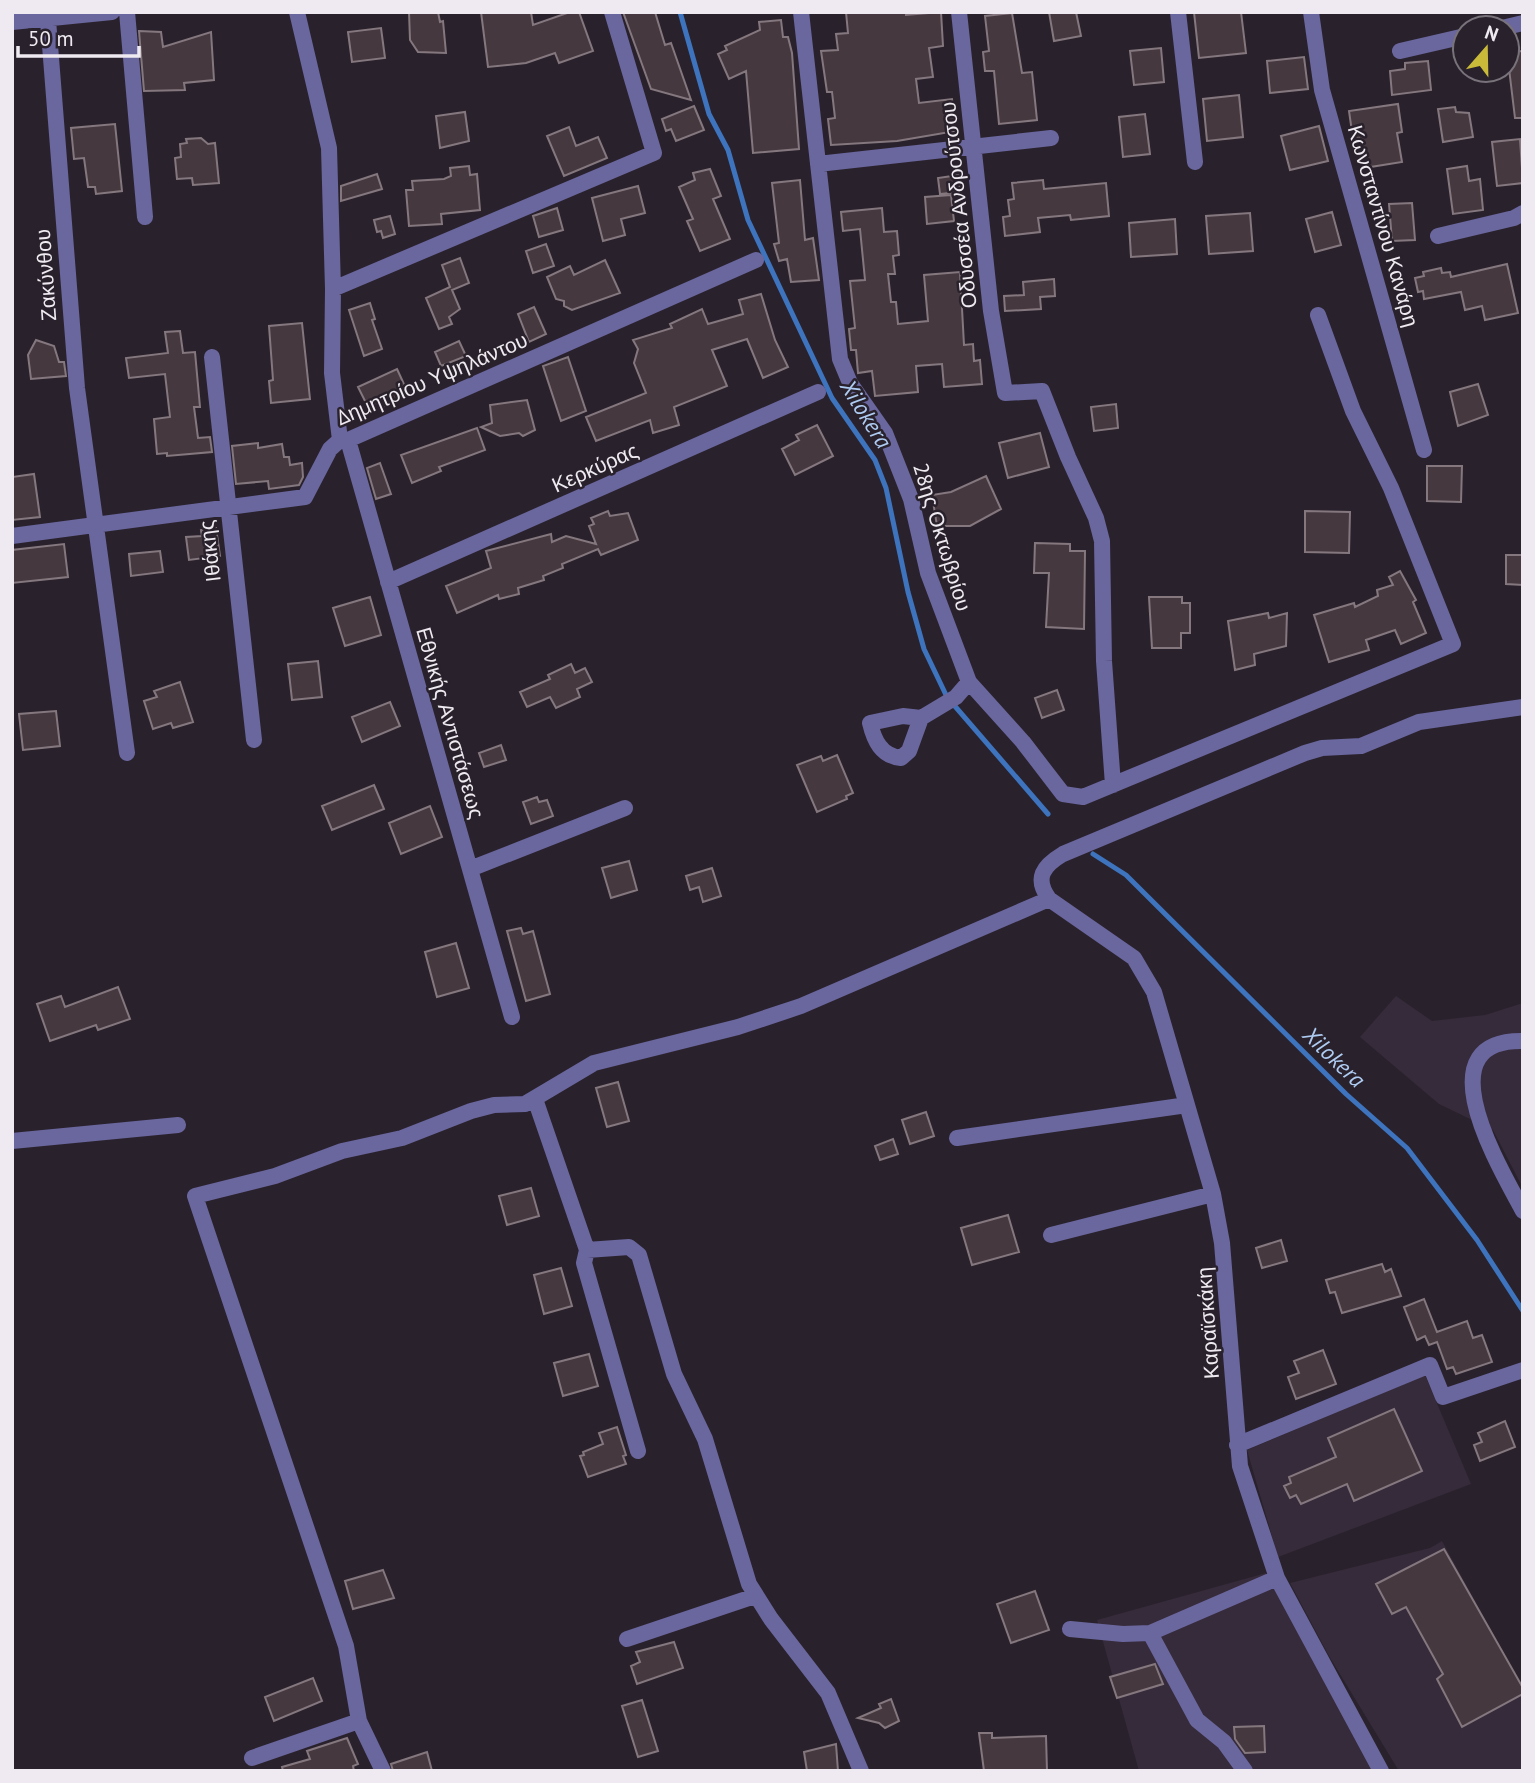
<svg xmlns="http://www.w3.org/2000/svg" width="1535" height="1783" font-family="'PT Sans',sans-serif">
	<rect width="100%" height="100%" fill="#29222c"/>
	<!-- built -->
	<path fill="#362b3a" d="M1396 996 1432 1021 1485 1015 1523 1003V1188L1493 1130 1439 1104 1360 1037Z
		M1425 1375 1471 1484 1278 1557 1247 1450Z
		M1442 1541 1523 1688V1771H1399L1329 1656 1290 1583 1430 1548Z
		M1266 1573 1374 1771H1139L1097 1620Z"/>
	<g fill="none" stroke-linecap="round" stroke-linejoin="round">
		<!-- stream -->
		<path stroke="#3e73be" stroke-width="5" d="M680 12 709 114 728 150 748 220 832 398 875 460 886 488 908 592 924 649 947 697 1048 814
			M1093 854 1126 875 1346 1094 1407 1148 1477 1240 1523 1311"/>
	</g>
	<!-- building -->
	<path fill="#45393f" stroke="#85777e" stroke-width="2" d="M409 12H438L440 22 443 21 446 53 418 52 410 40Z
		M481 12H531L533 25 570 12H579L593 51 559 63 555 53 526 63 488 67Z
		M623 12H655L665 45 671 43 691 100 651 89Z
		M846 12H906V15L941 12 943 46 929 48 933 77 916 79 919 103 952 99 956 131 897 141 831 145 828 119 835 118 832 92H827L821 51 838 50 836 34 848 33Z
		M1049 12H1076L1081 36 1054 41Z
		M1194 12H1241L1246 53 1199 58Z
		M1012 13 1022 73 1032 72 1037 120 999 124 994 71H985L983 52 989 51 985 16Z
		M781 20 783 37H788L792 53 799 149 753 153 746 71 729 79 718 54 727 50 725 46 760 30 759 22Z
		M381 28 385 58 352 62 348 32Z
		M139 31 161 32 163 47 211 32 214 80 184 83 185 90 144 91Z
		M1161 48 1164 82 1134 85 1130 51Z
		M1523 51V118H1515L1507 52Z
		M1304 57 1308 89 1270 93 1267 61Z
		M1428 61 1431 90 1392 95 1390 71 1405 69V63Z
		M1239 95 1243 137 1207 141 1203 99Z
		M1398 104 1402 132 1397 133 1402 162 1364 168 1359 138 1353 139 1349 111Z
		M694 106 704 130 676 141 671 129 666 131 662 119Z
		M1455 107 1456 112 1469 113 1473 137 1443 142 1438 109Z
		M465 112 469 141 440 148 436 116Z
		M1145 114 1150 154 1123 157 1119 117Z
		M115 124 122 191 96 194 95 187H88L84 158 74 159 71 128Z
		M1319 126 1328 161 1290 170 1281 136Z
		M569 127 576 146 598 137 607 158 564 176 547 136Z
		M201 138 208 144 215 143 219 183 193 185 192 178 177 179 175 158 181 157 180 144 187 143 186 139Z
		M1520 139 1523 183 1497 186 1492 142Z
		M469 166 470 175 477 174 480 210 441 214 442 224 409 226 406 190H413L412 181 444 179 451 176 450 168Z
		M1467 166 1469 181 1480 179 1483 210 1453 214 1447 169Z
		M710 169 721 196 713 199 730 239 700 251 687 221 693 219 679 187 695 180 693 173Z
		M377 174 382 189 341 201V186Z
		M959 175 960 192 940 194 938 178Z
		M800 180 805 240 813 238 819 280 791 282 787 259 779 261 774 244 779 243 772 183Z
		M1043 180 1044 189 1106 183 1109 216 1071 220 1070 215 1038 218 1040 232 1005 236 1003 217 1010 216 1008 200 1014 199 1012 183Z
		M638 186 645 213 621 219 625 235 603 241 592 198Z
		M951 195 954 221 927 224 925 197Z
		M1412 203 1415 240 1392 241 1389 204Z
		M557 208 563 230 539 237 533 216Z
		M882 208 884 232 897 231 899 255 893 256 895 274H888L891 302H896L898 324 928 321 924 275 960 272 964 345 973 344 974 361 980 360 982 384 944 387 942 364 916 366 918 392 875 396 872 371 858 373 856 350H851L849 329 855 328 850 281 865 280 860 229 843 231 841 212Z
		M1332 212 1341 245 1315 252 1306 219Z
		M1250 213 1253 251 1209 254 1206 216Z
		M390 216 395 234 383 238 381 231 377 232 374 220Z
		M1175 219 1177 254 1131 257 1129 223Z
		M546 244 554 266 533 273 526 251Z
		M460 258 469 283 452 290 460 309 449 317 452 324 439 329 426 298 450 287 442 265Z
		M605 260 620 293 572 310 564 306V301L556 299 547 277 570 266 574 275Z
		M1507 264 1518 313 1485 320 1482 306 1465 310 1461 292 1424 299 1423 291 1418 292 1415 278 1424 276 1423 272 1441 268 1442 273 1450 272 1451 277Z
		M1054 279 1055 296 1040 297 1041 309 1005 311 1004 296 1024 295 1023 282Z
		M761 294 775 340 788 367 763 378 747 339 712 350 727 386 674 407 679 425 653 433 650 420 596 441 586 417 646 393 634 363 638 349 633 340 672 328 670 324 702 309 708 324 743 314 739 300Z
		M370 303 375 319 372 320 382 349 364 356 349 310Z
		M534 307 546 334 529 342 518 314Z
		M302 323 310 399 271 403 269 381 273 380 269 326Z
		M180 331 183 353 195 352 200 407H194L198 438 210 437 212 452 167 456V453L157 454 154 419 170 417 165 374 129 378 126 358 168 353 165 332Z
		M36 340 54 346 59 362H64L66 376 31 379 28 355Z
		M459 341 466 356 441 366 435 352Z
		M568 357 586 411 561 421 543 366Z
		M397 369 409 395 381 408 379 403 368 407 358 387Z
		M1478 384 1488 415 1458 426 1450 392Z
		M527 400 535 430 523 436 519 433 500 436 481 427 492 423 490 405Z
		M1116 404 1118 428 1094 431 1091 407Z
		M817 425 833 456 795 475 782 449 799 440 796 435Z
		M477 428 485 450 439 467 441 471 412 483 401 455Z
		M1040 433 1049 467 1008 478 999 443Z
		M258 443V448L282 444 284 457H289L290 465 302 463 303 477 299 485 269 489 268 481 236 484 232 446Z
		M380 463 391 494 376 499 367 468Z
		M1427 466H1462L1461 502 1427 501Z
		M34 474 40 517 12 520V477Z
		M986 476 1001 509 970 526H937L932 495 951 492Z
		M608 511 610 516 628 513 638 540 601 555 598 549 562 564 563 568 543 576 544 580 518 588 519 594 499 599 498 595 457 613 446 586 491 568 486 551 551 534 552 542 566 536 596 544 589 526 594 524 591 518Z
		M1305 511 1350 512 1349 553 1305 552Z
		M216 528 220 556 189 560 186 537 202 536 201 530Z
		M1035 543 1070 544V551H1085L1084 629 1046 627 1049 573H1034Z
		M64 544 68 577 12 583V550Z
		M160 551 163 572 131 576 129 554Z
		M1506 555H1523V585L1506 584Z
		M1400 571 1416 600 1413 602 1426 633 1401 644 1395 630 1366 640 1369 650 1329 662 1314 615 1354 603 1355 607 1378 596 1377 590 1393 585 1389 577Z
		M370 597 381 635 345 646 333 608Z
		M1149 597H1182V603H1190V633H1181V648H1152Z
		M1268 613 1269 618 1287 613 1286 646 1254 654 1255 665 1235 670 1228 621Z
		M318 661 322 697 292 700 288 664Z
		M571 664 575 673 585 668 592 682 577 689 580 697 556 708 550 697 527 707 520 692 550 679 548 675Z
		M180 682 193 722 173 728 171 723 153 729 144 701 157 697 154 691Z
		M1057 690 1064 710 1042 718 1035 698Z
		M390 702 400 726 362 742 352 717Z
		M56 711 60 746 23 750 19 714Z
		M501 745 506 760 484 767 479 753Z
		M837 755 853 793 846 796 847 799 817 812 797 765 821 756 823 761Z
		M374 785 384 809 332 830 322 806Z
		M537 797 539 802 547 800 553 816 531 824 523 802Z
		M430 806 442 837 401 854 389 823Z
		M629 861 637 890 611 898 602 868Z
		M712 868 721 896 703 902 699 887 690 890 686 876Z
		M521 928 523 934 533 931 550 994 526 1001 507 931Z
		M456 943 469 988 437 997 425 952Z
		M118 987 130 1019 98 1030 96 1025 50 1041 37 1004 61 996 65 1007Z
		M618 1082 629 1121 607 1127 596 1088Z
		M926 1112 934 1136 910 1144 902 1120Z
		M893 1139 898 1154 880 1160 875 1146Z
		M531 1188 539 1216 507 1225 499 1196Z
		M1008 1215 1019 1252 972 1265 961 1228Z
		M1281 1240 1287 1261 1262 1268 1256 1248Z
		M1382 1264 1385 1272 1391 1269 1401 1296 1342 1313 1335 1292 1330 1293 1326 1280Z
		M561 1268 572 1306 544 1314 534 1275Z
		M1424 1299 1437 1332 1467 1321 1473 1338 1482 1335 1492 1362 1456 1374 1453 1367 1447 1369 1437 1342 1429 1345 1425 1336 1417 1340 1404 1307Z
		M1323 1350 1336 1384 1296 1399 1288 1377 1299 1373 1294 1361Z
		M589 1354 598 1386 563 1396 554 1363Z
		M1394 1409 1422 1471 1354 1501 1347 1484 1301 1504 1296 1495 1290 1498 1284 1486 1291 1483 1289 1477 1336 1457 1328 1438Z
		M1505 1421 1515 1447 1480 1461 1474 1445 1482 1442 1478 1433Z
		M617 1427 626 1455 623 1456 626 1464 588 1477 580 1456 584 1455 583 1452 603 1444 599 1433Z
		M1444 1549 1523 1688V1694L1462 1727 1437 1679 1443 1674 1406 1607 1392 1614 1376 1584Z
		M383 1570 394 1598 353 1609 345 1581Z
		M1035 1591 1049 1630 1011 1643 997 1604Z
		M674 1642 683 1668 637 1684 631 1666 640 1662 636 1652Z
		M1155 1664 1163 1684 1117 1698 1110 1677Z
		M313 1678 322 1701 274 1721 265 1697Z
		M891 1699 899 1721 885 1728 879 1723 858 1718 881 1708 879 1704Z
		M642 1700 658 1751 638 1757 622 1706Z
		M1264 1726 1265 1752 1245 1753 1235 1739 1234 1727Z
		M979 1733H992V1738L1046 1736 1047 1771H984Z
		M347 1738 358 1764 353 1766 354 1771H283L282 1767 310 1759 307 1751Z
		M836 1744 838 1771H807L804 1752Z
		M427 1752 432 1771H393L391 1764Z"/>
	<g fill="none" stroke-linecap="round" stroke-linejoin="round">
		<!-- minor -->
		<path stroke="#6a669e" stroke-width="16" d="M127 12 145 217
			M297 12 329 148 333 289 332 373 340 440
			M801 12 840 359 850 383 885 433 911 499 928 573 969 682 1023 742 1063 794 1083 797 1453 644 1391 488 1353 411 1318 315
			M959 12 991 311 1005 393 1042 391 1068 457 1096 518 1102 541 1104 661 1113 785
			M1178 12 1195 162
			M1311 12 1322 90 1424 450
			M48 20 77 388 127 753
			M12 22 112 12
			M1502 28 1523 23
			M1400 51 1465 36
			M818 164 1051 138
			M1438 236 1514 218 1523 213
			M333 289 654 153 612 12
			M212 357 254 740
			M348 440 512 1017
			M12 536 305 497 330 449 340 440H348L756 260
			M388 582 818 392
			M921 718 903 716 870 723C874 740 881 756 901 758L909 751 921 718 956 697 969 682
			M470 869 625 808
			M1523 1041C1421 1039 1502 1171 1523 1211
			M535 1099 587 1250 629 1247 639 1255 674 1374 705 1439 749 1584 771 1619 828 1693 861 1771
			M957 1138 1187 1105
			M12 1141 178 1125
			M1051 1235 1213 1194
			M587 1250 584 1263 638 1451
			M1237 1445 1430 1365 1443 1397 1523 1370
			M1070 1629 1123 1634 1150 1633 1277 1578
			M1150 1633 1197 1720 1224 1742 1245 1771
			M627 1639 755 1596
			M252 1758 359 1721
			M383 1771 359 1721 346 1646 195 1196 275 1176 342 1151 402 1138 471 1111 494 1105 525 1104 594 1063 738 1027 801 1006 1049 899
			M1381 1771 1277 1578 1240 1466 1222 1243 1213 1194 1154 992 1134 958 1049 899C1034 878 1043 866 1063 854L1305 753 1322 748 1361 746 1419 722 1523 707"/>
	</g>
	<g text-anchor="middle" stroke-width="5" stroke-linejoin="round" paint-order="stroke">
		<!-- street labels -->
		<g font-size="21" fill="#efeaf1" stroke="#29222c">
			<text transform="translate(959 205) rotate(-96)" y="7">Οδυσσέα Ανδρούτσου</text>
			<text transform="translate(1383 226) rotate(74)" y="7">Κωνσταντίνου Κανάρη</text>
			<text transform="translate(46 275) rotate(-94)" y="7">Ζακύνθου</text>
			<text transform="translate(432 379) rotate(-23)" y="7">Δημητρίου Υψηλάντου</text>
			<text transform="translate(595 468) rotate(-24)" y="7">Κερκύρας</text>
			<text transform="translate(942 537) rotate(73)" y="7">28ης Οκτωβρίου</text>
			<text transform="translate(210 551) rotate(-97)" y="7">Ιθάκης</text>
			<text transform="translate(450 723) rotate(74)" y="7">Εθνικής Αντιστάσεως</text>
			<text transform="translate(1208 1323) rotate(-94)" y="7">Καραϊσκάκη</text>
		</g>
		<!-- water labels -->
		<g font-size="23" font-style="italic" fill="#aecbf2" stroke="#29222c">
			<text transform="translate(866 414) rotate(58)" y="8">Xilokera</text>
			<text transform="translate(1334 1057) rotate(44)" y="8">Xilokera</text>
		</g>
	</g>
	<!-- border -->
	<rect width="1535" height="1783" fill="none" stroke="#efeaf1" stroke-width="28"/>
	<!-- north arrow -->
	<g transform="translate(1486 49) rotate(20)"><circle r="33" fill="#29222c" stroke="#78727b" stroke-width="2"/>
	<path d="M0-5L12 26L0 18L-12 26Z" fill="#caba3a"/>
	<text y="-10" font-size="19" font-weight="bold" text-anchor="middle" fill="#efeaf1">N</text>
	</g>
	<!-- scale -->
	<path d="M18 46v10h121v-10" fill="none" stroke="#efeaf1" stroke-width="3.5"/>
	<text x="28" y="46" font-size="21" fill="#efeaf1" stroke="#29222c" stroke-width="5" paint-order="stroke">50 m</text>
</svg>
